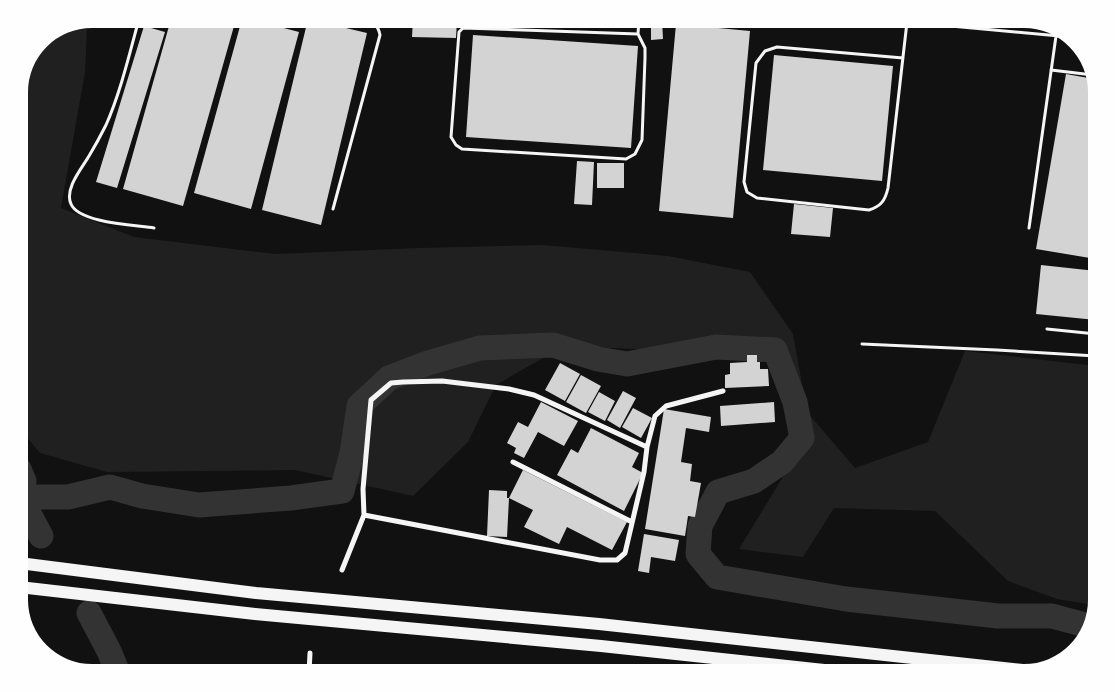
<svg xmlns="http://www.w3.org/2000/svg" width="1115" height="692" font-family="Helvetica,sans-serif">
	<rect width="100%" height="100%" fill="#111"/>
	<!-- green -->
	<path fill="#202020" d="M87 29 85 72 61 208 134 237 275 254 418 248 543 245 668 256 750 272 793 334 807 412 855 468 928 442 965 351 1096 366 1095 605 1057 599 1008 581 935 511 834 508 803 557 739 549 789 467 790 415 770 364 760 353 730 345 659 350 564 346 496 385 468 442 413 496 295 470 107 472 40 453 19 428V87L40 40 61 31Z"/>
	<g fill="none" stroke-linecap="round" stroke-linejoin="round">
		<!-- river -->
		<path stroke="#333" stroke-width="25" d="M19 469 24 481 20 497H68L110 487 142 496 199 505 291 498 342 491 352 453 359 406 389 378 428 363 480 348 553 345 598 359 627 364 716 347 775 350 795 402 802 438 782 462 754 481 718 492 700 526 698 554 717 577 846 599 998 616H1052L1089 626
			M20 497 41 536
			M89 613 109 651 118 673"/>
	</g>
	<!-- building -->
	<path fill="#d3d3d3" d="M171 19H236L183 206 123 189Z
		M242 19H249L299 32 251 209 194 193Z
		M308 19 367 33 321 225 262 210Z
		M413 19H457L456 38 412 37Z
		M563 19H595L594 26 563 24Z
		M651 19H662L663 39 651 40Z
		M676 24 750 31 733 218 659 211Z
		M144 26 165 32 117 188 96 182Z
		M473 35 638 46 631 148 466 137Z
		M774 55 893 66 882 181 763 170Z
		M1066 74 1094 79 1096 87V259L1036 249Z
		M577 161 594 162 592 205 574 204Z
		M597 163H624V188H597Z
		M794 204 833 208 830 237 791 234Z
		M1041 265 1096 271V320L1036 314Z
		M747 355H757V362H760V369H768L769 386 725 388V375L730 374V363L747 362Z
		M560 363 580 374 565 401 545 390Z
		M581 375 601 386 586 413 566 402Z
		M623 391 636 398 620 428 607 420Z
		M599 392 615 401 605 421 588 412Z
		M541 402 578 421 564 446 538 432 524 458 514 453 516 448 507 443 518 422 528 427Z
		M774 402 775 422 721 426 720 406Z
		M633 408 652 418 641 438 622 427Z
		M664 409 711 417 709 432 686 428 681 462 692 464 690 481 701 483 695 517 688 516 685 536 645 529Z
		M591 428 639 453 632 467 643 473 624 511 557 475 571 449 578 453Z
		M523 470 627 522 612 550 567 527 559 544 524 527 533 510 509 498 507 537 487 536 489 490 507 491V498H509Z
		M644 534 679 540 675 561 651 557 649 573 638 571Z"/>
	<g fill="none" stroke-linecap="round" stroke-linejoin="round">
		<!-- service -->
		<path stroke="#f5f5f5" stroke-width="3" d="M139 19C130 52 120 94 106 125 101 135 95 146 89 156 82 168 64 189 71 204 79 223 135 225 154 228
			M875 19 1070 37
			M638 34 645 48V58L642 140 635 154 626 159 462 149 456 145 451 137 459 32 463 28 638 34 639 19
			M903 58 777 47 765 51 756 63 744 182 747 192 757 198 869 210C881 206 885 201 888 188L907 22
			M1051 70 1093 75
			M333 209 380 35C378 25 374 22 364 19
			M1029 228 1056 36
			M1047 329 1096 334
			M862 344 997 350 1096 356"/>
		<!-- minor -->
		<path stroke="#f5f5f5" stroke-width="5" d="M513 462 632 522
			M364 515 600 560H617L625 553 644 472 647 447 655 416 666 406 723 391
			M342 570 364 515 363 489 371 400 391 383 403 382 442 381 509 389 534 395 647 447
			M309 673 310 653"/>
		<!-- motorway -->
		<path stroke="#f5f5f5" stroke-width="12" d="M19 563 256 593 599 624 1032 671
			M19 587 255 614 601 646 852 673"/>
	</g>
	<!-- crop -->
	<path d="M0 0H1115V692H0ZM92 28H1024A64 64 0 0 1 1088 92V600A64 64 0 0 1 1024 664H92A64 64 0 0 1 28 600V92A64 64 0 0 1 92 28Z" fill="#fefefe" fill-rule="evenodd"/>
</svg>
